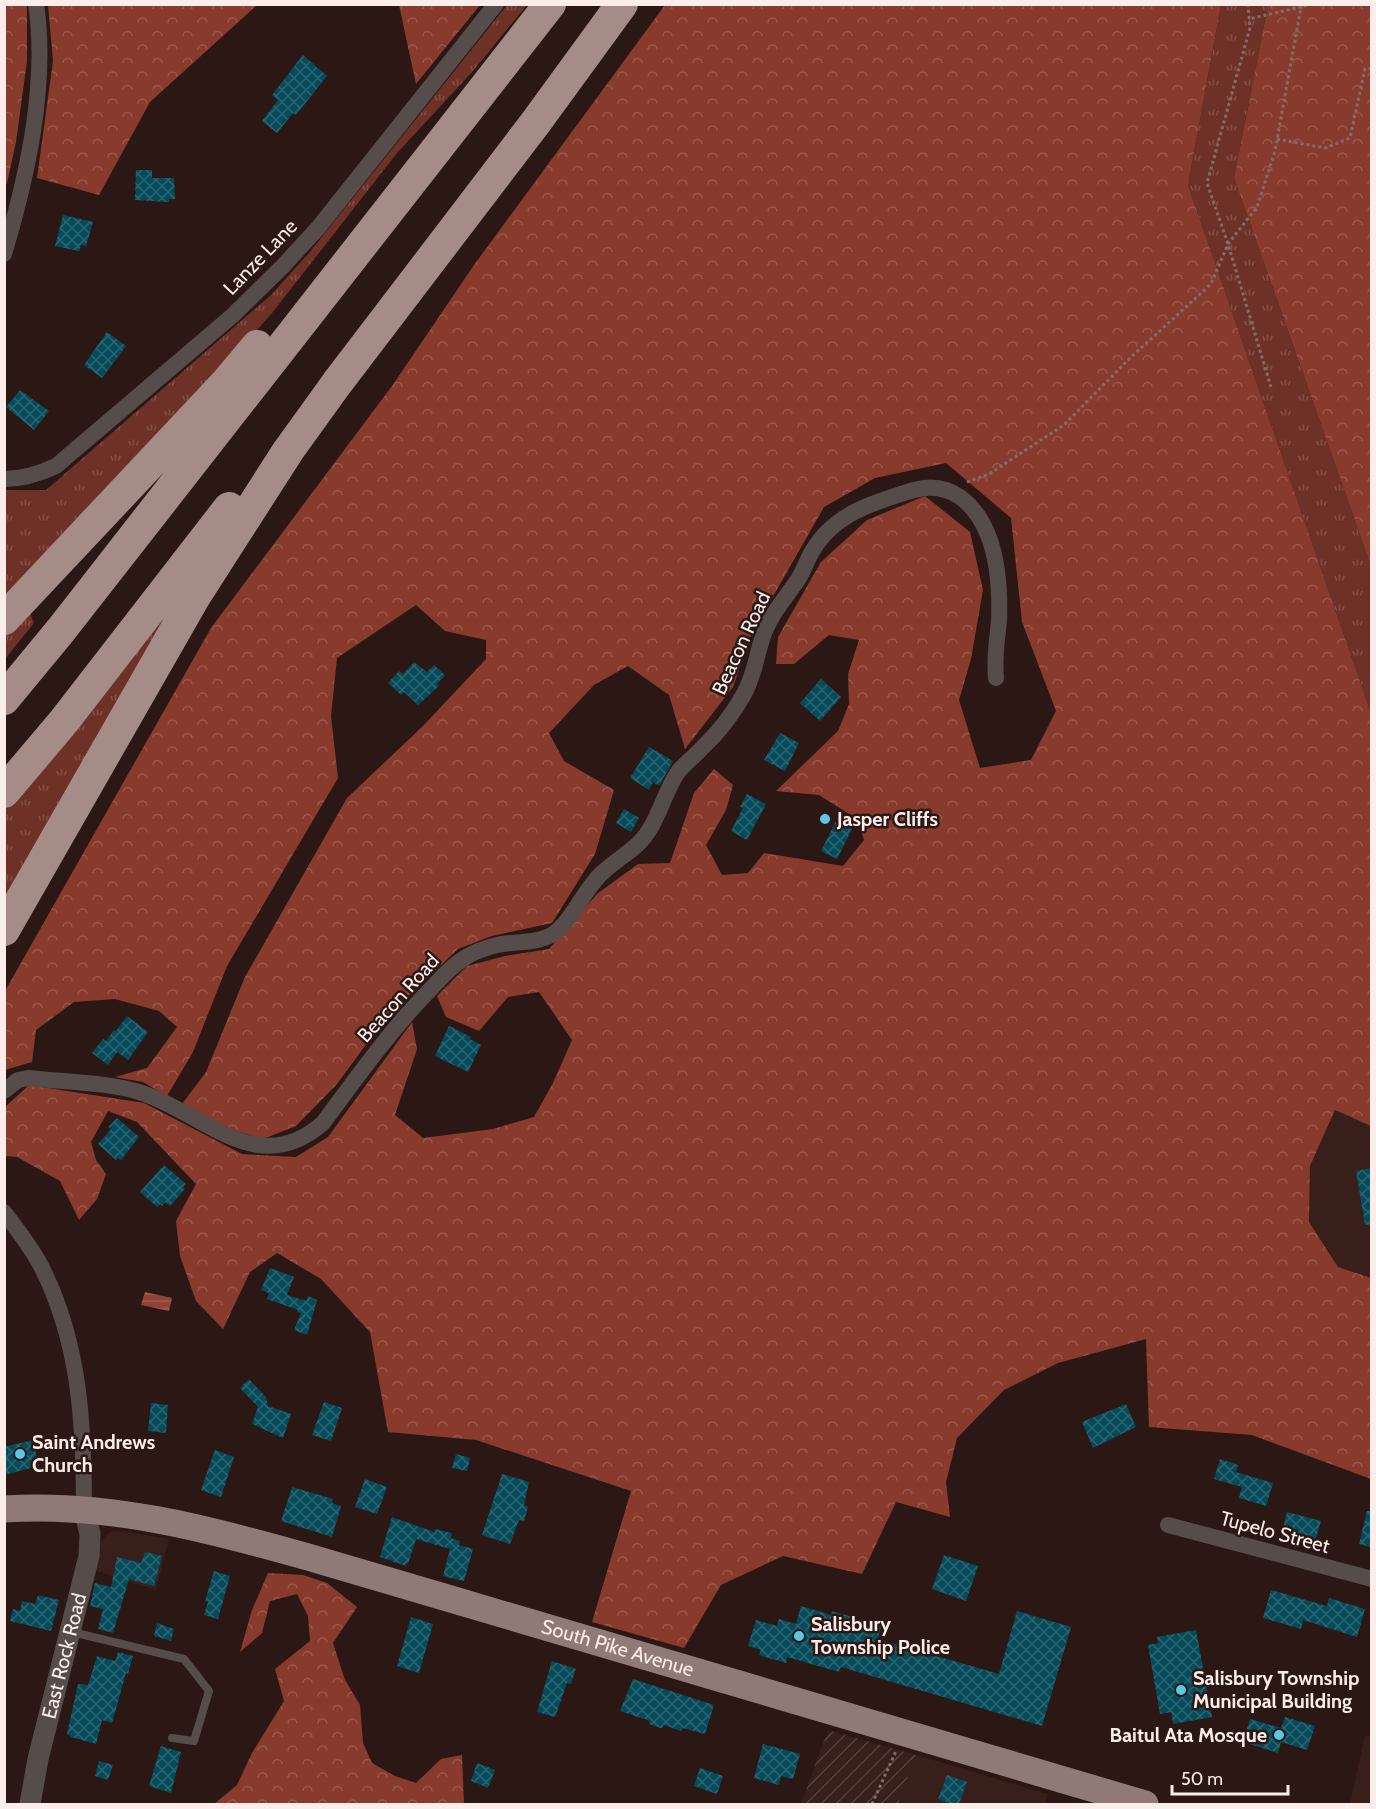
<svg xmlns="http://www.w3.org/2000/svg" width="1376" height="1809" font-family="Cabin,sans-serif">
	<defs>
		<pattern id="industrial-furrows" width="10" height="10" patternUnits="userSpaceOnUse" patternTransform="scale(1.5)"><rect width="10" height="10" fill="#381f1a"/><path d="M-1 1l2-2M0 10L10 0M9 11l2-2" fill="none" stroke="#56403b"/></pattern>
		<pattern id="grass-tufts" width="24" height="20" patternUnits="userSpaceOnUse" patternTransform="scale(1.5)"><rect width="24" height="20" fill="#6e3127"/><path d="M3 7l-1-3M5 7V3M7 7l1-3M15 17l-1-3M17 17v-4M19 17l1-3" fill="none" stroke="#844f46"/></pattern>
		<pattern id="forest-crowns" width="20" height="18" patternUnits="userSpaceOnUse" patternTransform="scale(1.5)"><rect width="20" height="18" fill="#883a2d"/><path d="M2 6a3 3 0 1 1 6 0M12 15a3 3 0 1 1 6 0" fill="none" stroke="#9a574c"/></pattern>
		<pattern id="water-rules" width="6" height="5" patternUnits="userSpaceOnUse" patternTransform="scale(1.5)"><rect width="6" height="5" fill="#924335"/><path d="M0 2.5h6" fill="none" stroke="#a25e52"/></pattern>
		<pattern id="building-cross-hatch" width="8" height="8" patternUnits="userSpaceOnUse" patternTransform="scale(1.5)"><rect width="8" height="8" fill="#054b5a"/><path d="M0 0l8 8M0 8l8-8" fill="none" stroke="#2a6572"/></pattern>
	</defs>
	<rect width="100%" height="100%" fill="#2b1815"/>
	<!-- built -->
	<path fill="#381f1a" d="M1335 1110 1371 1126V1278L1338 1267 1309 1222 1310 1166Z
		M123 1531 169 1539 156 1590 96 1571 97 1550 101 1541 110 1532Z
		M1365 1735 1371 1737V1804H1350Z
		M916 1755 1048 1794 1045 1804H898Z"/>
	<!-- industrial -->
	<path fill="url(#industrial-furrows)" d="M828 1730 916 1755 898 1804H801Z"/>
	<!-- grass -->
	<path fill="url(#grass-tufts)" d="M507 5H527L473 71 397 153 272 313 186 411 5 605V490H46L271 295 309 253Z
		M1221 5H1268L1234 178 1371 566V713L1188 185Z
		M201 553 5 909V805Z
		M29 611 34 623 5 659V636Z"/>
	<!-- forest -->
	<path fill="url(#forest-crowns)" d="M5 4 27 5V61L16 142 7 183 5 185Z
		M48 5V4L257 5 150 102 99 195 37 178 53 61Z
		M399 5H480L416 84Z
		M665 5H1221L1188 185 1371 713V1126L1335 1110 1310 1166 1309 1222 1338 1267 1371 1278V1479L1252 1435 1149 1427 1146 1339 1058 1363 1004 1390 957 1438 946 1482 950 1517 896 1502 862 1574 783 1556 721 1585 684 1648 592 1622 631 1491 476 1440 388 1432 370 1332 321 1279 277 1253 250 1272 223 1329 196 1301 180 1256 176 1221 196 1184 137 1122 108 1111 91 1142 96 1160 106 1174 97 1199 79 1220 60 1181 17 1157 5 1156V1107L29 1085 144 1103 242 1154 296 1157 328 1137 412 1022 417 1049 395 1115 423 1138 493 1129 534 1117 553 1083 572 1040 539 992 508 997 479 1031 446 1017 437 996 467 966 505 956 549 949 597 894 638 864 670 863 694 793 714 769 733 785 726 810 706 845 722 875 748 873 764 853 843 866 864 840 857 819 819 795 776 791 838 731 849 704 848 674 859 640 829 635 794 664H776L778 637 821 562 867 520 925 496 970 532 983 590 971 659 959 700 980 768 1031 760 1056 711 1022 622 1011 518 946 463 875 478 824 507 751 635 733 687 685 749 669 695 628 666 594 685 549 733 564 761 614 790 595 854 552 923 492 936 458 949 387 1016 337 1084 296 1126 263 1139 233 1130 182 1104 206 1072 245 977 347 798 423 726 486 659V640L445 631 416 605 337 658 331 716 338 778 227 966 193 1052 167 1096 143 1082 115 1077 147 1068 177 1027 159 1011 115 999 74 1002 36 1030 32 1062 5 1070V991L211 628 392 386 474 265Z
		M1268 5H1371V566L1234 178Z
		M268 1573 303 1575 327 1583 357 1607 333 1643 345 1680 360 1705 363 1743 372 1763 395 1776 416 1783 441 1759 462 1755 464 1804H214L237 1785 252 1753 284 1701 275 1669 310 1641 308 1616 297 1594 270 1601 262 1633 240 1652 252 1610Z"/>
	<!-- water -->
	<path fill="url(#water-rules)" d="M145 1292 172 1298 169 1311 141 1305Z"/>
	<!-- building -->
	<path fill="url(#building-cross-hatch)" d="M303 55 327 76 296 115 293 113 277 133 262 121 278 100 272 95Z
		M136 170H152V178H174L175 199H169V202L135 200Z
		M63 215 93 222 86 246 81 245 79 251 55 246Z
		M107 332 126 346 102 378 84 365Z
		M20 390 49 411 34 430 6 407Z
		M414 662 427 672 434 665 445 675 437 684 439 686 418 705 404 692 401 695 388 683 399 671 403 674Z
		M821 679 841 697 820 721 800 703Z
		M780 733 799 743 785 771 764 760Z
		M649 747 673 761 659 786 653 782 649 790 630 778Z
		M747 794 766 804 747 840 731 831 743 808 740 807Z
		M624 809 639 818 631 832 616 823Z
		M836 821 852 829 837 859 821 851Z
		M127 1016 148 1032 128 1060 117 1052 108 1065 92 1053 103 1039 106 1041 114 1030 116 1031Z
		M449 1026 471 1037 470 1039 481 1045 468 1072 435 1056Z
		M117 1118 139 1137 121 1160 118 1158 116 1160 98 1144 111 1129 108 1127Z
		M164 1165 186 1184 183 1187 185 1189 170 1206 165 1202 162 1206 160 1204 157 1207 140 1192Z
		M1371 1168V1224L1365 1225 1356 1171Z
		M270 1268 294 1277 287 1295 306 1301 308 1296 317 1300 307 1335 294 1330 301 1313 297 1312 298 1310 267 1299 269 1293 261 1290Z
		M249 1379 266 1397 268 1406 291 1414 283 1438 252 1424 258 1407 240 1388Z
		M324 1402 342 1408 331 1441 312 1435Z
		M151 1403 168 1405 166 1433 148 1431Z
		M1126 1404 1136 1427 1093 1448 1082 1422Z
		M33 1440 39 1466 4 1475V1447Z
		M215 1450 234 1457 221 1497 201 1490Z
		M456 1454 470 1458 467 1471 452 1468Z
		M1220 1459 1238 1465 1236 1472 1273 1483 1266 1506 1239 1498 1242 1487 1214 1479Z
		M502 1474 529 1482 524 1505 528 1507 524 1521 519 1520 510 1544 482 1535Z
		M365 1479 387 1487 377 1514 355 1507Z
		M292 1487 333 1499 332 1503 341 1506 332 1537 281 1521Z
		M1367 1511H1371V1547L1359 1544Z
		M1287 1512 1321 1521 1315 1542 1282 1532Z
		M392 1517 434 1532 435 1529 452 1533 451 1538 460 1541 459 1545 473 1549 464 1581 443 1576 450 1549 416 1539 408 1564 406 1563V1566L380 1557Z
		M145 1552 162 1556 154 1586 129 1579 113 1633 98 1629 103 1609 90 1606 95 1583 111 1587 117 1557 141 1563Z
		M944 1555 978 1566 966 1601 932 1589Z
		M214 1571 230 1576 218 1619 204 1615 208 1602 205 1601Z
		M1271 1590 1327 1606 1329 1598 1365 1609 1357 1637 1303 1620 1301 1629 1263 1618Z
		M38 1595 59 1600 51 1631 10 1621 13 1609 20 1611 22 1601 35 1604Z
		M801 1606 831 1615 832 1611 866 1621 867 1619 882 1623 878 1639 999 1674 1017 1611 1071 1627 1042 1726 841 1667 839 1672 787 1657 786 1663 759 1655 761 1650 748 1646 756 1620 777 1626 779 1619 796 1624Z
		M411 1617 433 1624 419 1673 397 1666Z
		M157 1623 174 1629 171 1641 154 1636Z
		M1196 1630 1212 1717 1173 1724 1171 1712 1160 1714 1148 1645 1158 1643 1157 1637Z
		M118 1652 133 1656 128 1674 126 1673 112 1723 102 1720 96 1744 71 1737V1736L67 1734 78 1684 88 1685 97 1656 115 1661Z
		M552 1661 576 1669 571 1684 567 1683 555 1717 537 1712Z
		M633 1679 714 1705 705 1734 683 1728 681 1731 664 1725 662 1728H660L649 1724 650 1721 620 1711Z
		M1285 1717 1315 1726 1307 1750 1281 1742 1278 1753 1243 1742 1250 1719 1281 1728Z
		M763 1744 800 1754 793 1779 781 1776 779 1785 754 1778Z
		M161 1746 181 1752 171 1793 149 1786Z
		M99 1761 113 1765 108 1780 95 1776Z
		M477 1763 495 1770 488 1788 471 1781Z
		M700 1768 723 1776 717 1794 694 1786Z
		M947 1775 967 1782 959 1804H952L938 1799Z"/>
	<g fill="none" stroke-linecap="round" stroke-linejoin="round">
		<!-- path -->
		<path stroke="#7f6e6b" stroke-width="3" stroke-dasharray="3 3" stroke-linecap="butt" d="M1248 4 1250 28 1207 183 1228 244 1271 387
			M1301 4V7L1310 4
			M1277 139 1325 148 1350 138 1365 69 1372 68
			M967 482 989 474 1064 425 1128 360 1211 284 1228 244 1257 207 1275 151 1301 7 1249 19
			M872 1804 896 1751"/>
		<!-- service -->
		<path stroke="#564c4a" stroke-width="8" d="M72 1632 184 1659 209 1691 194 1741 172 1738"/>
		<!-- minor -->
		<path stroke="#564c4a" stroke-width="16" d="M4 254C27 177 48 85 36 4
			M4 479C23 479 39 474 56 466L232 316 282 267 318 228 496 4
			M4 1091 18 1080 28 1078C64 1082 112 1082 145 1094 208 1117 259 1179 323 1123 355 1080 386 1036 423 997 435 985 446 971 460 961 471 953 484 948 497 945 515 941 537 944 553 934 570 923 584 891 599 876 611 863 627 855 639 843 658 824 663 794 678 772 685 763 694 757 702 748 718 733 734 712 744 694 754 676 756 658 762 639 769 616 784 600 797 581 804 571 807 559 813 550 835 513 875 502 914 490 950 480 975 503 988 535 998 560 1000 594 999 621 997 640 994 658 996 678
			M4 1212C17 1229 31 1247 41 1266 80 1342 84 1425 84 1509
			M1168 1525 1372 1579"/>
		<!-- tertiary -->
		<path stroke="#564c4a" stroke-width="21" id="s1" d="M30 1804 38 1759 89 1556 90 1534 84 1509"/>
		<!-- primary -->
		<path stroke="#8f7a76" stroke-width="27" id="s2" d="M4 1509C108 1502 209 1529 308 1557 359 1572 410 1587 461 1602 690 1668 917 1737 1145 1804"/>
		<!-- motorway -->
		<path stroke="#a58c87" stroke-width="32" d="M4 619 226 383 257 346
			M4 699 61 630 550 4
			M4 792 64 721 229 508
			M4 930 195 596 288 451 337 383 536 122 622 4"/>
	</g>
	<!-- markers -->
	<g fill="#59c8e5" stroke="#2b1815" stroke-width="2">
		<circle cx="825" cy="819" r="6"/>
		<circle cx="20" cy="1454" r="6"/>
		<circle cx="799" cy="1636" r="6"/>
		<circle cx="1181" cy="1690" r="6"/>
		<circle cx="1279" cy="1735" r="6"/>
	</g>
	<g text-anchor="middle" stroke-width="5" stroke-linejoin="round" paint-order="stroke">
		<!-- street labels -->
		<g font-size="20" fill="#fbedea" stroke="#2b1815">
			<text transform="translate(260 257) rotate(-46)" y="7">Lanze Lane</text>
			<text transform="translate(741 643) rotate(-65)" y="7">Beacon Road</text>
			<text transform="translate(398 998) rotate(-48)" y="7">Beacon Road</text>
			<text transform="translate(1275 1532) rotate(15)" y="7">Tupelo Street</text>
			<text dy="7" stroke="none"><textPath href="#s2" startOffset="632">South Pike Avenue</textPath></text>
			<text dy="7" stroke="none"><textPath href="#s1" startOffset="152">East Rock Road</textPath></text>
		</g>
		<!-- poi labels -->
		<g font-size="20" font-weight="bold" fill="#fbedea" stroke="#2b1815" text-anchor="start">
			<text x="837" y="826">Jasper Cliffs</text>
			<text x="32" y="1449">Saint Andrews<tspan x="32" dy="23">Church</tspan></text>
			<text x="811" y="1631">Salisbury<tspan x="811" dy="23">Township Police</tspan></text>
			<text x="1193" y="1685">Salisbury Township<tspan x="1193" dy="23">Municipal Building</tspan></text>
			<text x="1267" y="1742" text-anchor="end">Baitul Ata Mosque</text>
		</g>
	</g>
	<!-- border -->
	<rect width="1376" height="1809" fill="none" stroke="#fbedea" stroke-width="12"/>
	<!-- scale -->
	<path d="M1172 1785v9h116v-9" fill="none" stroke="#fbedea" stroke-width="3"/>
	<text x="1181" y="1785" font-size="18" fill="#fbedea" stroke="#2b1815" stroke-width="4.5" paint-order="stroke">50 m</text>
</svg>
